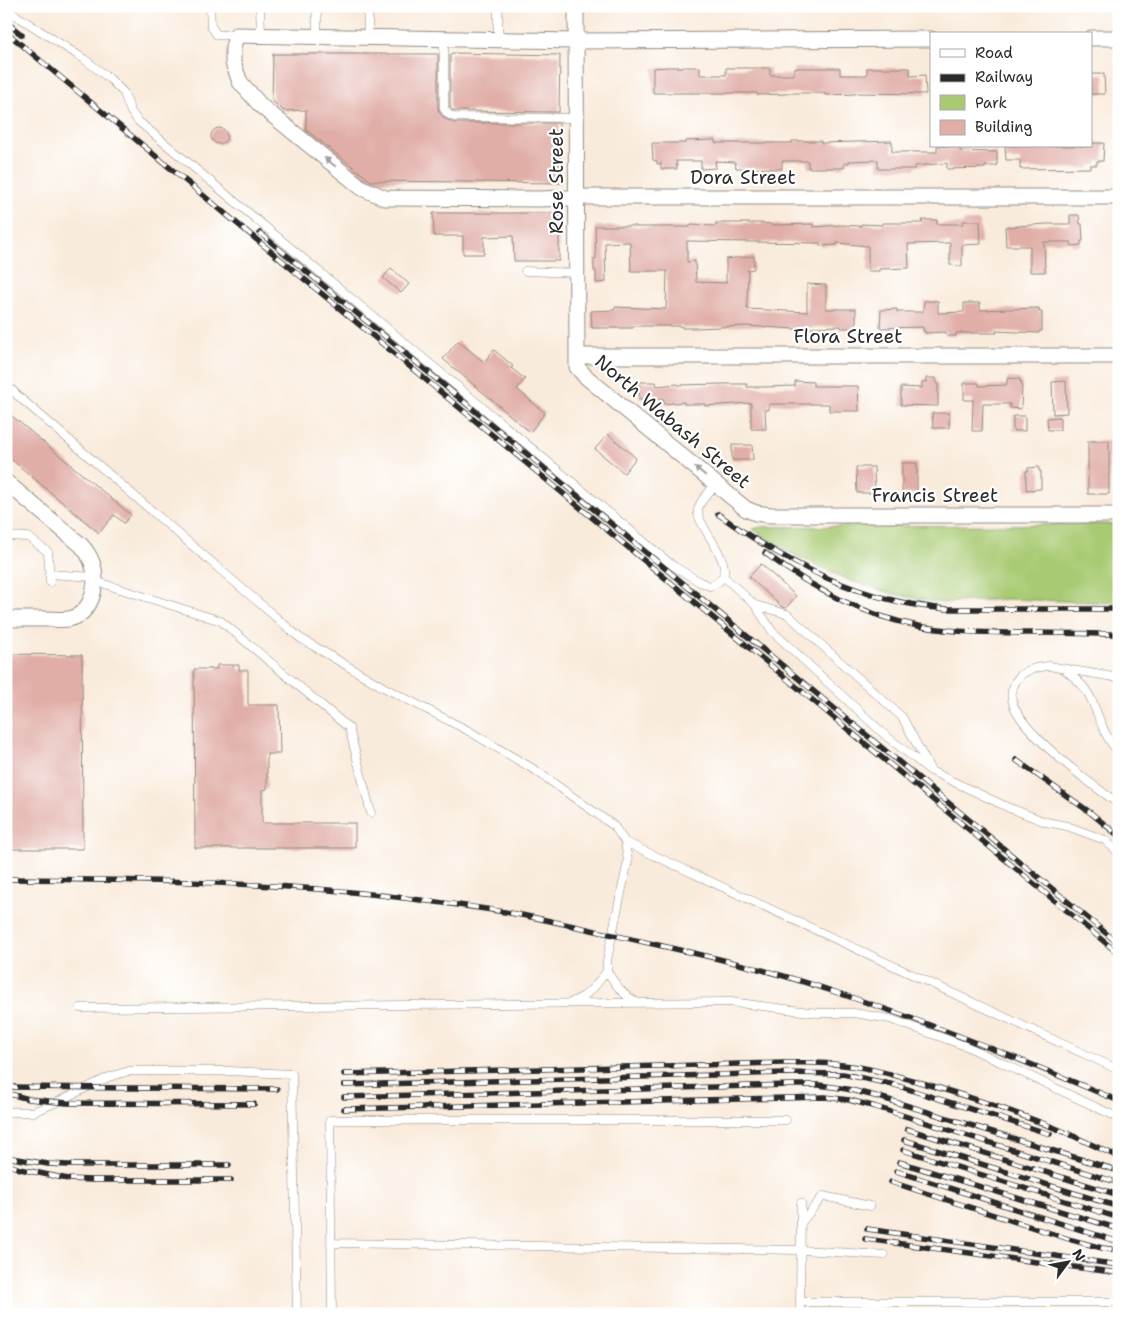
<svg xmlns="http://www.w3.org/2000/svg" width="1125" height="1320" font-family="'Shantell Sans',sans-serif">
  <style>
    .green { fill: #a8ca72; stroke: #6a7a4e }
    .building { fill: #e1aea7 }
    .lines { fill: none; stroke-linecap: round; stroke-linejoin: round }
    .service-casing { stroke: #928b83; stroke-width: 9 }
    .minor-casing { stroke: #928b83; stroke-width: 17 }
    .service { stroke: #fff; stroke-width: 8 }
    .minor { stroke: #fff; stroke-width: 15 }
    .rail-casing { stroke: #2b2b2b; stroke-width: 5.5 }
    .rail { stroke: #fff; stroke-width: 4; stroke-dasharray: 11; stroke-linecap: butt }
    .oneway { fill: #a0a0a0 }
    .labels { text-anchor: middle; stroke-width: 4.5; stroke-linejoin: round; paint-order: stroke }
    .street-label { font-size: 19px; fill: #2b2b2b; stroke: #fff }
  </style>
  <rect width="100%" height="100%" fill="#fff"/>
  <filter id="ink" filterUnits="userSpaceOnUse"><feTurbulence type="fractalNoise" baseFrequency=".02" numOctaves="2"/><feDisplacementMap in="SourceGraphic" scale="10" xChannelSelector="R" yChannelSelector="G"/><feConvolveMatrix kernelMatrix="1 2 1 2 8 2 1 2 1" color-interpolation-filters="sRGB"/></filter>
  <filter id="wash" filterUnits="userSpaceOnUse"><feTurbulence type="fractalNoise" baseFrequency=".0096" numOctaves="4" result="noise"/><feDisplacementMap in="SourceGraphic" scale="20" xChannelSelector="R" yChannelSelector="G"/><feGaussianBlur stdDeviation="1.12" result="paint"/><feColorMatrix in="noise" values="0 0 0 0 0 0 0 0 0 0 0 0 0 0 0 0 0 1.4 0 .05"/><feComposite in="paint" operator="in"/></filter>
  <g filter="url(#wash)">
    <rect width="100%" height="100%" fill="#f9ebdb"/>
    <path class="green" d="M1119,524V603L1007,599L942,603L894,594L848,580L786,551L753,529L762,527Z"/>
    <g id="blocks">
      <path class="building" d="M453,53L560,55L559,112L455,111L452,110L450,107V54Z
        M273,54H438V109L440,113L445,119L454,123H559L560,183L371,181L306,130V110L284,111L272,101Z
        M668,67H700V75H726V68H770V75H794V68H840V75H867V68H910V76L925,75L926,94L855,93V94L825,95V93H786V94L757,95V93H653V68Z
        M1091,74H1104L1105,94H1091Z
        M211 136a8 8 0 1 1 16 0a8 8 0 1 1-16 0Z
        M715,140V143H792V141H821V143L892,141V152H937V146H960V151L997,152V166H985V168L947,169V163L915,166V169H878V160L849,161V163H844V168H808V161H782V169L736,168L735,162L715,161L716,168L701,169V161H676L677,169H661V163L657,164V161L653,160L652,143H686V141Z
        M1091,143H1104L1103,161H1097V165H1090V168L1020,169V160H1006L1005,146H1091Z
        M433,213H559V261H514L513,236L484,237V254H463V236H434Z
        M1070,215H1079L1080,224H1082L1083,241H1081V245L1072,246L1071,242H1044L1045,272H1030V246H1006L1005,227L1047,224H1070Z
        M922,220H937V224H963V221H980L981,244L962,245V266L950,265V243L908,244L909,268L879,269V271H868V246L837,243V245L820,246V243L687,241V262L695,261L696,282L726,283V259L754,256V269L748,270L747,309L807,312V284L826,285V309H856V328H841V326L813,327V328L796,329L746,326L695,328H682V326H633V328H592L591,311L615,310V307L666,309L667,271H631L630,242L605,243L606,282L596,283V271H594V259H596L595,226H636V227H690V225L716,226V223H762L771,224V225L813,224V227L841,225L861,226V224L882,225V223H923Z
        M391,268L409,284L401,293L383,278Z
        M924,301H938V313L964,312V303H980V310L1039,308V312H1042V331H1039V333L996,331L997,333H956V336H946V332L925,333V331H923V327L880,328L881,310L897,309V312H923Z
        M458,341L484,362L494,350L513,366L511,368L525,379L517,389L545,413L530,432L443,359Z
        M926,378H936V383H938V406L901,405V387L922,388V382H926Z
        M1008,378L1020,379V382H1022L1021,409L1010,408V404H983L982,431H972L973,400H964V383H979V386L1006,385Z
        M795,381L813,382V386H858L859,411H829V404H769V410H765L766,429H751V403L705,406V404H684V402L664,404L663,399H639L640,382H656L657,386L678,384V385L722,384H747V387H764L795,386Z
        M1066,381L1067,413L1053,414L1052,382Z
        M6,411L131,515L124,523L114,515L99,533L6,455Z
        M932,413H949V428H933Z
        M1013,416H1025V431H1013Z
        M1060,417V430H1048L1047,418Z
        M608,434L636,458L624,473L595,449Z
        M1088,441H1109V494H1088Z
        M732,445H752L753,460H732Z
        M902,463H917V493L902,494Z
        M856,467H874L875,493H857Z
        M1039,467V471H1041V489L1026,490V471H1028V468Z
        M761,564L796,596L786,608L782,607L749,577Z
        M6,654L82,655L83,849H6Z
        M217,665H239V670H248V705H279L280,754H267V789L262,790V823H355V848H195L194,669H217Z"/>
    </g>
  </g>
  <g filter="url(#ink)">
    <use href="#blocks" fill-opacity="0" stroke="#928b83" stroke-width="1"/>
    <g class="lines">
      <g class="service-casing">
        <path id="service" d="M210,6L211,26L217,35H236
          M260,6L261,35
          M368,6V38
          M498,6V40
          M6,9L84,59L110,79L124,93L131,112L138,121L672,565L700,582L710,586C747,574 700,532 698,513C697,502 710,492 716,484
          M317,36V6
          M444,39V109L448,114L454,117L576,118
          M525,271L577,273
          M6,384L18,396L300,638L383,687L467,730L535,770L614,826L625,842L628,861L612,935L607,961V971L595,986L584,996L572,1002
          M6,536L28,537L48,552L50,582
          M49,574L95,577
          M723,576L755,605L787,614L902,717L929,767
          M95,581L221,621L349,728L371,813
          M755,605L772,631L885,735L931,771L1007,807L1046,822L1067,826L1105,840L1119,853
          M1065,670C1075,678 1086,687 1091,699C1100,718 1104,738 1119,752
          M1119,678L1049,666C1035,667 1019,671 1014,685C1012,689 1011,695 1012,700C1018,731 1092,785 1119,804
          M625,842L1119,1070
          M607,971C615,984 622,994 636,1002
          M80,1008L731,1002L818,1013H854L890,1019L966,1046L1119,1118
          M6,1112H33L57,1102L109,1077L129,1071H229L292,1074L297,1314
          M801,1223L823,1196L870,1206
          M331,1243L801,1250L884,1255
          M800,1302H1119
          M332,1314L330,1120H786
          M800,1314L801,1203"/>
      </g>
      <g class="minor-casing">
        <path id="minor" d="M576,6L577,367L585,376L746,509L756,513L770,515H1119
          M1091,38H1119
          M931,39L576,41L236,35L233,48V63L240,82L261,106L362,188L385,198L540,199L587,197H1119
          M577,356H1119
          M6,482L81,545C92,557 97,572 94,588C92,602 84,616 69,619C62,620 53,619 45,619C32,619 19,619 6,619"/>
      </g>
      <use href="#service" class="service"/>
      <use href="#minor" class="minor"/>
      <g class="rail-casing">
        <path id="rail" d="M6,22L22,35
          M6,32L1119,954
          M260,233L1119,944
          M718,514C787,564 861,602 947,609H1119
          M765,553C810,587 862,615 918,626C956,633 996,633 1035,633C1063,633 1091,634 1119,634
          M1016,760L1091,813L1119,836
          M6,879C131,880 255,881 380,895C421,900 464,905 505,912C550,920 595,931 640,941C703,955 767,969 829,990C928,1022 1023,1060 1119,1101
          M344,1074L783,1063C808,1062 834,1063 859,1067C882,1071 904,1078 926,1084C973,1098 1021,1114 1067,1133C1084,1141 1101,1149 1119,1157
          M344,1085L785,1073L843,1074L895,1085L1050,1134
          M6,1087L277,1089
          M6,1093L29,1099L67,1103L254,1104
          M344,1097L789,1085H819L847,1089L879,1097L1119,1171
          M344,1109L825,1097L849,1100L876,1107L1119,1183
          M907,1129L1119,1195
          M904,1140L1119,1207
          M903,1150L1119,1218
          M6,1157L48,1164L68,1165H229
          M899,1162L1119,1229
          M6,1164L20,1169L68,1179L92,1180H231
          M896,1171L1119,1242
          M891,1182L1072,1240L1102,1248L1119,1250
          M867,1229L1119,1265
          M865,1239L1119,1273"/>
      </g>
      <use href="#rail" class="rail"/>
    </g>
    <defs><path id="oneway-solid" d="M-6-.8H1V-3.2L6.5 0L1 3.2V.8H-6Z" transform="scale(1.25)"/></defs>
    <g class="oneway">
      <use href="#oneway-solid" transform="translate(330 162) rotate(-141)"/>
      <use href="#oneway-solid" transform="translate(700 471) rotate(-141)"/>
    </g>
  </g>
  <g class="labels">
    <g class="street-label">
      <text x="743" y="184">Dora Street</text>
      <text transform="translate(556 181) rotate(-90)" y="7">Rose Street</text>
      <text x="848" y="343">Flora Street</text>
      <text transform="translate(673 421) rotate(40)" y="7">North Wabash Street</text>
      <text x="935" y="502">Francis Street</text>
    </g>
  </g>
  <rect width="1125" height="1320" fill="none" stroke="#fff" stroke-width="25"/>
  <rect x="930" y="32" width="162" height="115" fill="#ffffff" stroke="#aaaaaa"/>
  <rect x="940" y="49" width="25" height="8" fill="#ffffff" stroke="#aaaaaa"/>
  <text x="975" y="58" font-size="15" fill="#2b2b2b">Road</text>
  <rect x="940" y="74" width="25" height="8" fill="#2b2b2b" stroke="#aaaaaa"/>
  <text x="975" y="82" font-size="15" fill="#2b2b2b">Railway</text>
  <rect x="940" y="95" width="25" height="15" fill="#a8ca72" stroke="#aaaaaa"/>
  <text x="975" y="108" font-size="15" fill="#2b2b2b">Park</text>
  <rect x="940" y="120" width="25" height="15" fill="#e1aea7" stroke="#aaaaaa"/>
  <text x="975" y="132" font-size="15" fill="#2b2b2b">Building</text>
  <g transform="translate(1068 1262) rotate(58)" stroke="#ffffff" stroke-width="4" paint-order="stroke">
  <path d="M0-4L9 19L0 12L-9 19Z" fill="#2b2b2b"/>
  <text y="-8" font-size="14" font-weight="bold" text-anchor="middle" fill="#2b2b2b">N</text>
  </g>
</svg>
